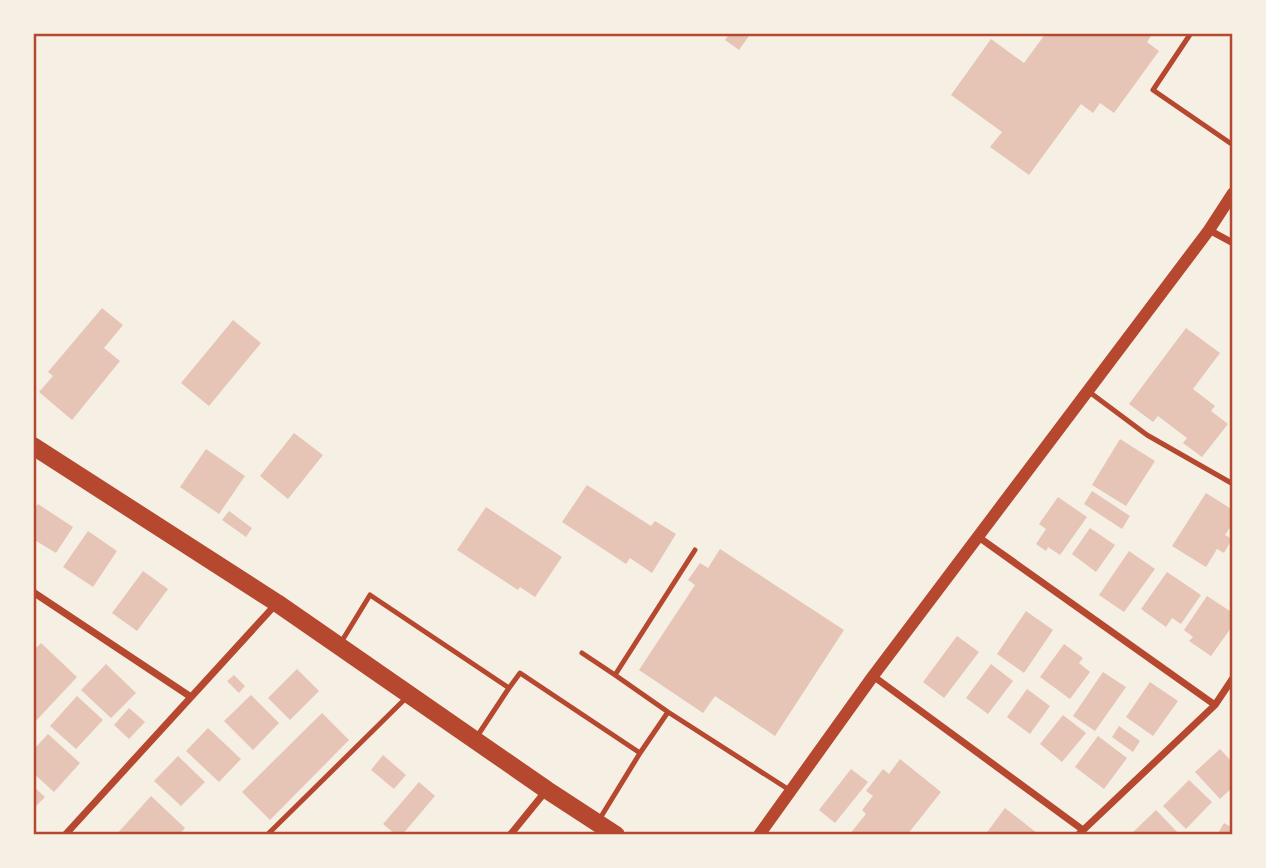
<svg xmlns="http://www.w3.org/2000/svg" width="1266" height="868" font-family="Montserrat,sans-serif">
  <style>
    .building { fill: #e6c5b7 }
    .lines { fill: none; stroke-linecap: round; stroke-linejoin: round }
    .service { stroke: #b5482f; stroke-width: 5 }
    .minor { stroke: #b5482f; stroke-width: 7 }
    .tertiary { stroke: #b5482f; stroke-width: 12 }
    .primary { stroke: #b5482f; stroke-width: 18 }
    .neatline { fill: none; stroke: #b5482f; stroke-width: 2.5 }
  </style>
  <rect width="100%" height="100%" fill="#f6efe4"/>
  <path class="building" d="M730,33H751L739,50L725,40Z
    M1046,33H1153L1147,42L1159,51L1114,113L1100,103L1093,113L1081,104L1029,175L990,147L1002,132L951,95L991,39L1024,63Z
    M102,308L123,325L104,348L120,361L72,420L39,392L53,376L48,372Z
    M233,320L261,343L209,406L181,383Z
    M1186,328L1220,353L1193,389L1215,406L1211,411L1228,424L1202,457L1183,443L1187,438L1158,416L1153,422L1129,404Z
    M294,433L323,455L288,499L260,476Z
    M1120,439L1155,461L1126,506L1092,485Z
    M206,449L245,476L219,514L180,487Z
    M587,485L651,526L655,521L676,534L652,573L630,558L626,564L562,522Z
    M1092,491L1130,516L1122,529L1084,504Z
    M1206,493L1233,510V523L1225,535L1232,539L1224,553L1217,549L1206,567L1172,546Z
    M1058,497L1087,517L1060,555L1048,547L1046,551L1036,544L1046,529L1039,524Z
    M38,504L73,527L56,553L33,539V511Z
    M486,507L562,557L535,597L520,587L518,590L457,550Z
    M229,511L252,528L246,537L222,520Z
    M1090,528L1115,545L1096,572L1072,554Z
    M88,531L117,551L93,587L63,567Z
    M720,549L844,630L775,736L715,696L703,713L639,670L695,585L688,580L700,563L708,568Z
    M1129,551L1155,569L1124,612L1099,595Z
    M143,571L168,589L137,631L112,613Z
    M1167,572L1201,595L1181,624L1172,618L1166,627L1141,609Z
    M1207,596L1233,613V625L1211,656L1189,641L1193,637L1184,630Z
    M1026,611L1053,630L1024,673L997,654Z
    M957,636L979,652L944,698L923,682Z
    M41,643L77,677L33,724V651Z
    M1064,644L1083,658L1079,663L1090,672L1070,699L1040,677Z
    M106,664L136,693L111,718L81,690Z
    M991,664L1013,681L988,714L966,698Z
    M297,669L319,691L290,720L268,698Z
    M1103,672L1126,687L1095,731L1073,716Z
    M234,675L245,686L239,693L227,681Z
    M1150,682L1178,701L1153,736L1126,717Z
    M1027,689L1050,706L1030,734L1007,717Z
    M251,695L279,723L253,750L224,721Z
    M77,696L103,720L76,749L50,726Z
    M129,708L145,722L129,739L114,725Z
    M322,713L349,740L270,820L242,792Z
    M1063,715L1086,733L1062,762L1040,744Z
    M1119,726L1140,741L1133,752L1112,737Z
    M208,728L241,759L219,782L186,751Z
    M48,734L80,763L54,792L33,773V750Z
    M1098,736L1127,758L1104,789L1075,767Z
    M1220,749L1233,763V787L1220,799L1195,772Z
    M383,755L406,775L394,789L371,770Z
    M178,756L205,782L181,806L154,781Z
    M900,759L941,792L907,835H849L866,814L862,810L873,796L866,791L883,769L889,774Z
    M851,769L868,782L835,823L819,810Z
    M1189,780L1212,802L1186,829L1163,806Z
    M419,782L435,796L402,835H396L383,824Z
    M33,786L45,797L33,809Z
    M151,796L185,828L179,835H116Z
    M1005,808L1037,833L1035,835H985Z
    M1156,810L1180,835H1130Z
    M1224,823L1233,828V835H1217Z"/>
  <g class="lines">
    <path class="service" d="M1191,33L1153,90L1233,145
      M1088,391L1147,435L1233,484
      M695,550L615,675L668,712L791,791
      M340,644L370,595L509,688L476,738
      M582,653L615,675
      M509,688L520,673L640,753
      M599,820L640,753L668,712
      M267,835L407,697"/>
    <path class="minor" d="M1209,230L1233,243
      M977,536L1215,705L1078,835
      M33,592L191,697
      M873,676L1083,830
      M1215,705L1233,678
      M65,835L277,603
      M510,835L545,792"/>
    <path class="tertiary" d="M759,835L873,676L1209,230L1233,193"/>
    <path class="primary" d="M33,446L277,603L547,790L616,835"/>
  </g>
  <rect width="1266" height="868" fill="none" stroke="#f6efe4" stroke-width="70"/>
  <rect x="35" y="35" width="1196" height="798" class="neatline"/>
</svg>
